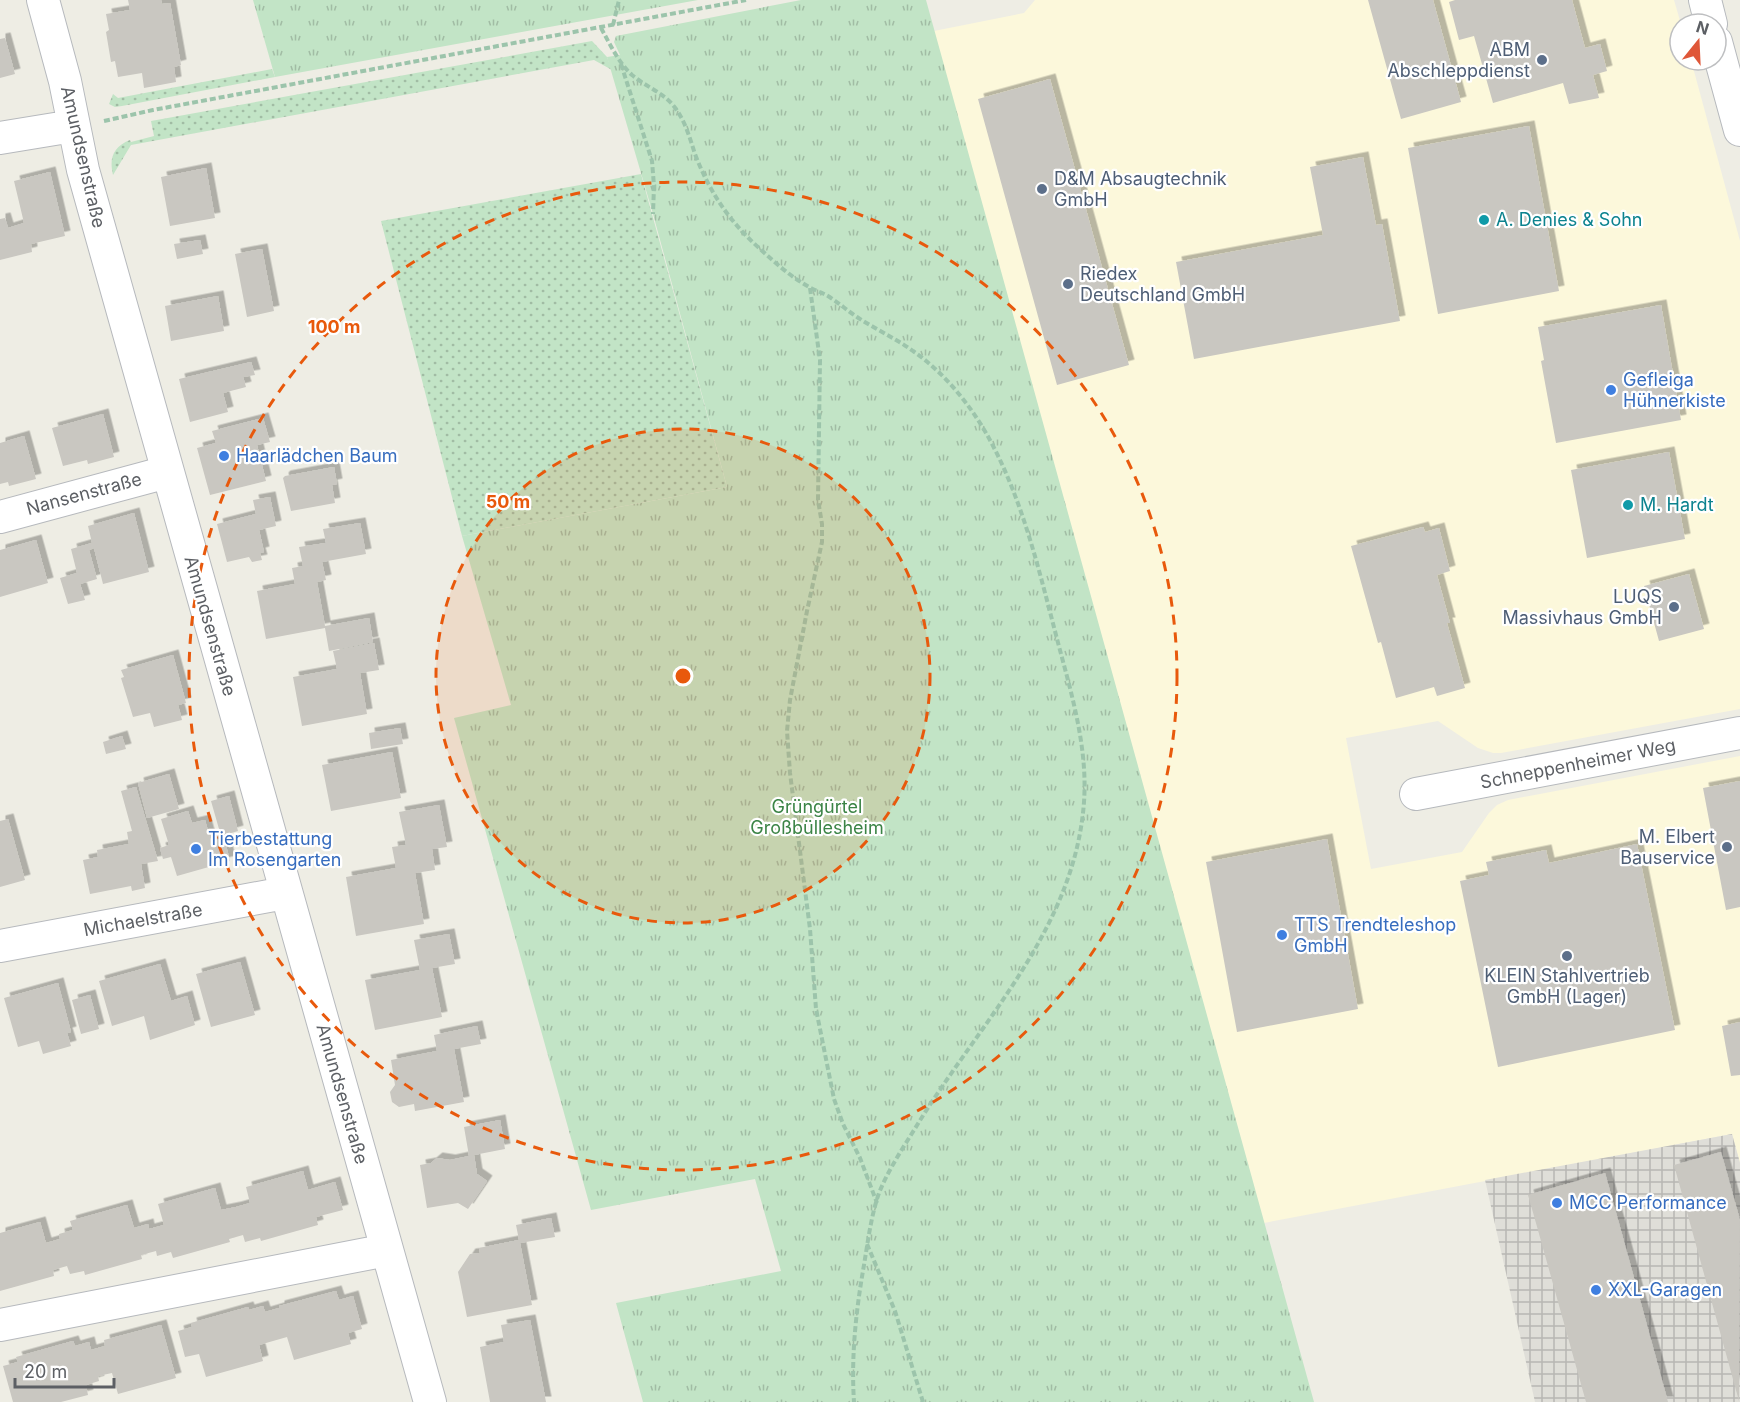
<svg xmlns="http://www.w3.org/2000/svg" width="1740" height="1402" font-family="Inter,sans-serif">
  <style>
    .commercial { fill: #fcf8db }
    .industrial { fill: url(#industrial-grid) }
    .grass { fill: url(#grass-dots) }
    .park { fill: url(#park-tufts) }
    .building { fill: #c9c7c1; filter: url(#shadow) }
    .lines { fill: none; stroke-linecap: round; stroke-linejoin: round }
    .minor-casing { stroke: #b6b9bd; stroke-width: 34 }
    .path { stroke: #9cc4ab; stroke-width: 4; stroke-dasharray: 6 3; stroke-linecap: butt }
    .minor { stroke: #fff; stroke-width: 32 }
    .ring { fill: none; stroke: #e8590c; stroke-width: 3; stroke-dasharray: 10 8 }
    .service-dot { fill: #5c6f8a; stroke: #fff; stroke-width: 2 }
    .culture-dot { fill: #0f9aa8; stroke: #fff; stroke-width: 2 }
    .shop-dot { fill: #3f7fe0; stroke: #fff; stroke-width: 2 }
    .labels { text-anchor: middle; stroke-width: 4.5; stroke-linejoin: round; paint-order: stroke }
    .service-label { font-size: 18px; fill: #4e5e75; stroke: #fff; text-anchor: end }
    .street-label { font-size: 18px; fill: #5c5f64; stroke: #fff }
    .culture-label { font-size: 18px; fill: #0d838f; stroke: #fff; text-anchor: start }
    .shop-label { font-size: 18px; fill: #366cbe; stroke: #fff; text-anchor: start }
    .park-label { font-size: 18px; fill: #3b8446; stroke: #fff }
    .centre { fill: #e8590c; stroke: #fff; stroke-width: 3 }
    .ring-label { font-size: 18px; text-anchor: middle; font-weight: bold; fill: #e8590c; stroke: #fff; stroke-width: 4.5; stroke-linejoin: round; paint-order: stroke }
  </style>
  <defs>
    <pattern id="industrial-grid" width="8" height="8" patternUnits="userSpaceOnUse" patternTransform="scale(1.5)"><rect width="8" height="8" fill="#dfded8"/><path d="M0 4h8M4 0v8" fill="none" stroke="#b8b7b3"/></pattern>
    <pattern id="grass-dots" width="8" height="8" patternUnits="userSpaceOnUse" patternTransform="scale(1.5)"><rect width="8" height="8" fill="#c2e4c6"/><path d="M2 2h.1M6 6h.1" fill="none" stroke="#a1bca4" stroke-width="1.8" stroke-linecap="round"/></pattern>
    <pattern id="park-tufts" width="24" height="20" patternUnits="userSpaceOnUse" patternTransform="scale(1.5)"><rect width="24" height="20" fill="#c2e4c6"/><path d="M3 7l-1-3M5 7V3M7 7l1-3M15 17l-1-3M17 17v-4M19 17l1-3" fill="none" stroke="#a1bca4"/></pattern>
    <filter id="shadow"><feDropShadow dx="5.5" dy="-5.5" stdDeviation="0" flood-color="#0004"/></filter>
  </defs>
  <rect width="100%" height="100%" fill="#eeede4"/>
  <path class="commercial" d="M1035,0H1674L1681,24L1680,60H1691L1740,241V709L1501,753H1493L1478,748L1438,721L1346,738L1371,869L1462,852L1489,813L1497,805L1508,800L1740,756V1163L1732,1134L1264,1223L934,31L1024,13Z"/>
  <path class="industrial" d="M1732,1134L1740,1163V1402H1535L1485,1180Z"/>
  <path class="grass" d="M592,41L607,57L612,70L594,60L131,145L113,175C109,158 113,147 130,140L131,142L154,136L151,121Z
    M272,69L275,77L122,106L115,107L109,104L113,94L118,98Z
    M641,174L727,487L462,536L381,221Z"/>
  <path class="park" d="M253,0H698L275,77Z
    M801,0H926L1314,1402H643L616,1303L781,1271L755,1179L591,1210L454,718L511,705L462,536L727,487L653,214L607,57L620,55L614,42L616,36Z"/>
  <path class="building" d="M128,0H161L162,4L170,3L181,65L174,67L176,82L144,88L142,73L118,77L115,61L111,62L106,32L109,30L106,14L130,10Z
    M1368,0H1433L1461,102L1401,119Z
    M1455,0H1572L1585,48L1600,44L1607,71L1593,75L1599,98L1569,104L1563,83L1493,103L1474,36L1459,40L1449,2Z
    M5,38L15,74L0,78V39Z
    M1050,79L1129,365L1057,385L978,99Z
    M1529,126L1559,291L1438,314L1408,148Z
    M1363,157L1376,225L1382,224L1400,321L1194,359L1176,262L1323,235L1310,167Z
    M206,168L215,218L170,226L161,177Z
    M50,172L65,236L31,244L32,252L0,260V219L5,218L8,228L24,223L14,181Z
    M200,240L203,254L177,259L174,244Z
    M262,249L274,311L247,317L235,254Z
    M218,296L224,331L171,341L165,306Z
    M1661,305L1681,420L1556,443L1541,361L1544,360L1538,327Z
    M251,362L255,375L243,377L246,387L223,393L228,412L190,422L179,379Z
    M103,414L114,457L88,464L87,460L63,466L52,428Z
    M263,418L270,442L257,445L266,481L210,495L197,448L216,443L212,431Z
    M24,436L36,479L9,486L8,482L0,484V443Z
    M1669,452L1685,539L1587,558L1571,470Z
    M334,467L337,484L332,485L335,503L291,511L283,478L285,476Z
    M270,497L276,526L259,530L264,552L260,553L262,560L252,562L249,557L227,562L217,524L256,514L253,500Z
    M134,513L149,572L103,584L94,548L89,550L97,579L80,584L85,600L68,604L60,578L77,573L71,549L92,543L88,526Z
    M360,523L366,554L322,562L326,580L317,582L325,626L369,618L373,642L329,651L325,628L266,639L257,591L295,584L292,568L303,566L299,547L326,543L323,529Z
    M1423,527L1425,532L1439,528L1450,571L1437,575L1450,623H1447L1465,688L1437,696L1434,687L1396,698L1381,642L1378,643L1351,546Z
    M36,540L48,583L0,597V550Z
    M1689,574L1704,629L1659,641L1644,586Z
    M374,643L379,670L360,673L367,714L302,726L293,677L337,669L333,651Z
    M173,655L186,703L178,705L182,720L154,727L150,713L133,717L121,678L124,677L121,670Z
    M400,728L403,744L371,749L369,733Z
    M122,736L126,749L106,754L103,742Z
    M392,752L401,798L331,811L322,765Z
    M169,774L179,809L147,818L138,783Z
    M1740,781V907L1726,910L1703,788Z
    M136,787L158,861L141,864L145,888L132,891L131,886L90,894L83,860L98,857L97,850L129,844L127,832L132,831L121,791Z
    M229,796L238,831L221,836L211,801Z
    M439,805L447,847L432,849L435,870L415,873L424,924L356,936L346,877L396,868L392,847L406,845L399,812Z
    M188,811L192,823L205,820L211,842L224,838L230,861L177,876L171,857L163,859L160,848L169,845L161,819Z
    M8,819L25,880L0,887V821Z
    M1327,839L1358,1009L1237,1032L1206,862Z
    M1637,844L1675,1030L1498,1067L1460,881L1489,875L1486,862L1546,850L1549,863Z
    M449,934L455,964L432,968L442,1017L375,1030L365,980L420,970L414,940Z
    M240,962L255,1015L211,1027L196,974Z
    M160,964L171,1001L187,996L195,1025L150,1040L144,1016L112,1026L99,981Z
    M58,983L71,1032L67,1033L71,1046L43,1054L39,1041L18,1047L4,998Z
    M90,995L99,1029L81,1034L72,1000Z
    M1740,1022V1075L1731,1076L1722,1026Z
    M477,1026L481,1044L454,1049L464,1102L415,1111L414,1104L399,1107L392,1102L390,1092L395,1085L391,1060L437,1051L434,1035Z
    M500,1120L505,1149L474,1155L477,1174L487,1181L468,1209L458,1203L427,1208L420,1165L431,1163L437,1158L450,1160L469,1156L464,1127Z
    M1721,1152L1740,1220L1739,1401L1674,1165Z
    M303,1171L308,1190L335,1182L343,1210L316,1217L318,1225L261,1241L260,1238L245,1242L243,1235L229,1239L230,1242L173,1258L171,1252L157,1256L156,1251L141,1255L142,1259L85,1275L84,1271L70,1274L67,1266L53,1270L54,1276L0,1291V1233L40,1222L46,1243L60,1239L59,1234L73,1230L70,1221L127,1205L134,1228L148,1224L149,1229L164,1225L158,1204L215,1188L221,1210L236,1207L250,1203L246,1187Z
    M1605,1173L1625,1245L1668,1402H1586L1534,1216L1528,1195Z
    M551,1218L555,1237L520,1243L532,1305L467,1317L458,1272L470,1254L480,1253L479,1248L519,1240L516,1225Z
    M336,1291L339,1300L353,1296L362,1329L348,1333L351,1344L294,1360L287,1337L259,1345L263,1361L206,1377L199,1354L185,1357L178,1331L192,1327L191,1323L248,1307L249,1310L263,1306L265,1312L279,1308V1306Z
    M530,1320L546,1402H490L480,1347L504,1342L501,1325Z
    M161,1325L176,1378L118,1394L112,1373L98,1376L99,1381L86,1385L88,1395L61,1402H13L3,1366L18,1362L16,1357L73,1341L75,1346L89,1342L91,1350L105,1346L104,1340Z"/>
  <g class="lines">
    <g class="minor-casing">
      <path id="minor" d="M43,0L65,81L83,170L430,1402
        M1705,0L1711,24
        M1716,42L1740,130
        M0,138L73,126
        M0,517L167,472
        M1416,794L1740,733
        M0,946L285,893
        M0,1325L387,1250"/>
    </g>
    <path class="path" d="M613,25L619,0
      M601,28C610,44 618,62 632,75C646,87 665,93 676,109C686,123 690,139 695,154C709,191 729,221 758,247C773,261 791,277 809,287C816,291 824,293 831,298C840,304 848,311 857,317C875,329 895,338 913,351C945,373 973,408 991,442C1023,502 1039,570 1056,635C1070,689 1088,745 1084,802C1075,928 982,1020 919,1122C905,1145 889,1168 879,1193C871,1216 868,1241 864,1265C856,1310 851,1356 854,1402
      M621,64L652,161L654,186L653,214
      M104,121L153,110L746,0
      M810,288L820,360L818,500L822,524V542L807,611L790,700L787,731L790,773L810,929L816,1009L834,1099L843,1124L860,1158L877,1203
      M867,1244L895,1311L923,1402"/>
    <use href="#minor" class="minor"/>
  </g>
  <circle cx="683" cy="676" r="247" fill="#e8590c" fill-opacity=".12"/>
  <g class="ring">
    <circle cx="683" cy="676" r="247"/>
    <circle cx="683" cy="676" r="494"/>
  </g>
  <g class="service-dot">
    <circle cx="1542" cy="60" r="6"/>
    <circle cx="1042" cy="189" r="6"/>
    <circle cx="1068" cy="284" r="6"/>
    <circle cx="1674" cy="607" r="6"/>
    <circle cx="1727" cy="847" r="6"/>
    <circle cx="1567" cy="956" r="6"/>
  </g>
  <g class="culture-dot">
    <circle cx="1484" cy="220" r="6"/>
    <circle cx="1628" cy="505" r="6"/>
  </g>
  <g class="shop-dot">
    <circle cx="1611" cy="390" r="6"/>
    <circle cx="224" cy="456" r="6"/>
    <circle cx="196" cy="849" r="6"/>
    <circle cx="1282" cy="935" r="6"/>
    <circle cx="1557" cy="1203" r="6"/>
    <circle cx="1596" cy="1290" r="6"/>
  </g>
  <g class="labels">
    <g class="service-label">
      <text x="1530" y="56">ABM<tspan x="1530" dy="21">Abschleppdienst</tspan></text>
      <text x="1054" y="185" text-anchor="start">D&amp;M Absaugtechnik<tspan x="1054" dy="21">GmbH</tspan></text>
      <text x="1080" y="280" text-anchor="start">Riedex<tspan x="1080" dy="21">Deutschland GmbH</tspan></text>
      <text x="1662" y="603">LUQS<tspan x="1662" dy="21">Massivhaus GmbH</tspan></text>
      <text x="1715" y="843">M. Elbert<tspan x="1715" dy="21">Bauservice</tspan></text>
      <text x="1567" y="982" text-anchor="middle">KLEIN Stahlvertrieb<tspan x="1567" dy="21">GmbH (Lager)</tspan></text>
    </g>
    <g class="street-label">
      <text transform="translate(83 157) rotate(77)" y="6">Amundsenstraße</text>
      <text transform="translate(84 494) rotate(-15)" y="6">Nansenstraße</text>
      <text transform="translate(210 626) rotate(74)" y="6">Amundsenstraße</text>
      <text transform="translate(1578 764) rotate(-11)" y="6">Schneppenheimer Weg</text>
      <text transform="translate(143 920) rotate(-10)" y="6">Michaelstraße</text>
      <text transform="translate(342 1094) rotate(74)" y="6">Amundsenstraße</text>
    </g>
    <g class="culture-label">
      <text x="1496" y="226">A. Denies &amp; Sohn</text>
      <text x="1640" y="511">M. Hardt</text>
    </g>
    <g class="shop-label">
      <text x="1623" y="386">Gefleiga<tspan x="1623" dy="21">Hühnerkiste</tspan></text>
      <text x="236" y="462">Haarlädchen Baum</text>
      <text x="208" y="845">Tierbestattung<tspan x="208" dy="21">Im Rosengarten</tspan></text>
      <text x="1294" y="931">TTS Trendteleshop<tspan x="1294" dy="21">GmbH</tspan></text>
      <text x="1569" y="1209">MCC Performance</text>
      <text x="1608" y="1296">XXL-Garagen</text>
    </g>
    <g class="park-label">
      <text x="817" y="813">Grüngürtel<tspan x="817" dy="21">Großbüllesheim</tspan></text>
    </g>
  </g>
  <circle cx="683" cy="676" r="9" class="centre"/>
  <g class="ring-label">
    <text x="334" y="333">100 m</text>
    <text x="508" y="508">50 m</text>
  </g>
  <g transform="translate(1698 42) rotate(18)"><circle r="28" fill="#ffffff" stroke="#bebfc1" stroke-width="1.5"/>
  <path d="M0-4.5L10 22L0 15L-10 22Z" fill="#df5739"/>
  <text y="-9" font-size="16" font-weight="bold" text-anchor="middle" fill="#5c5f64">N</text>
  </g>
  <path d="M15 1378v9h99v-9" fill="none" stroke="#5c5f64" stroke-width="3"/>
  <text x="24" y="1378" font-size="18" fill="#5c5f64" stroke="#ffffff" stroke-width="4.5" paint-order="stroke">20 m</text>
</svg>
